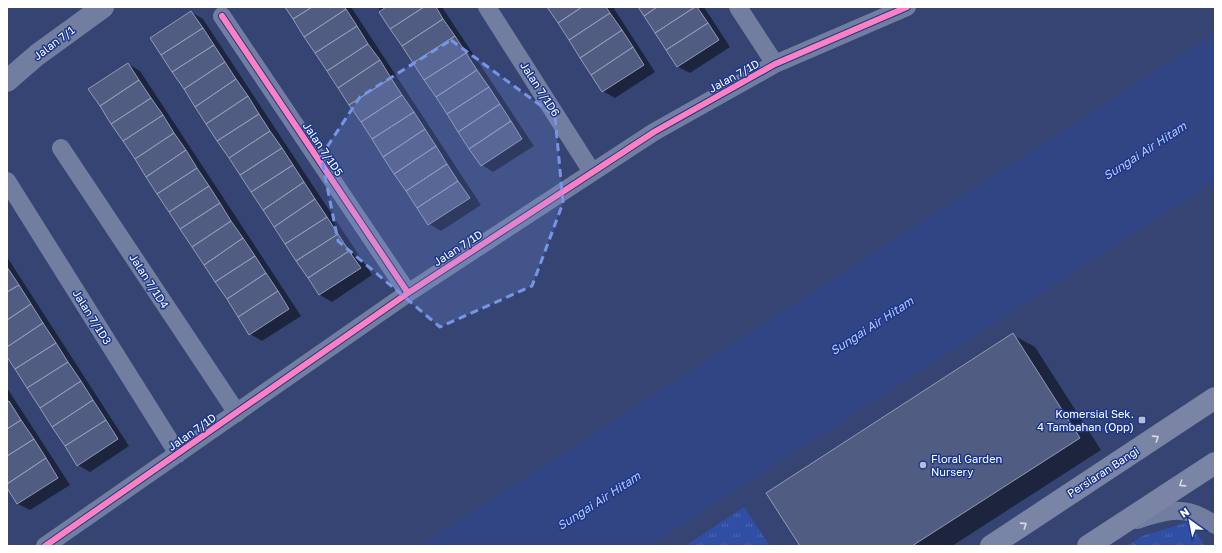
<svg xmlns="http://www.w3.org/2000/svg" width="1222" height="553" font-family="'Golos Text',sans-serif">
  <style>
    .grass { fill: url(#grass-tufts) }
    .water { fill: #314483 }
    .shadow { fill: #0007 }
    .building { fill: #505c82; stroke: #929ab6 }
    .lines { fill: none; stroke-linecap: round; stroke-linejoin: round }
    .minor { stroke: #727e9f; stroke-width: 18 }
    .tertiary { stroke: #727e9f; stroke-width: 22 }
    .secondary { stroke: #7a84a4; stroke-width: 22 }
    .cycleway-casing { stroke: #1c378e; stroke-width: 8 }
    .cycleway { stroke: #ff80c0; stroke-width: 6 }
    .oneway { stroke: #d7dae4 }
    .marked { fill: #7795e8; fill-opacity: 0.2; stroke: #7795e8; stroke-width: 3; stroke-dasharray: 8 5; stroke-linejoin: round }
    .poi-dot { fill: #b9bece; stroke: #1c378e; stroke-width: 1.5 }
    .labels { text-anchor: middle; stroke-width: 3; stroke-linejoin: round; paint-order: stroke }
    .street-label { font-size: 11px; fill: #fff; stroke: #1c378e }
    .poi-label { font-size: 11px; fill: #fff; stroke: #1c378e; text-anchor: end }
    .water-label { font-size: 12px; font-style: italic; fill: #b6c6f4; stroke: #1c378e }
  </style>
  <defs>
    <pattern id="grass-tufts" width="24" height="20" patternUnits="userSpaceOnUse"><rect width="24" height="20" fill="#304ea4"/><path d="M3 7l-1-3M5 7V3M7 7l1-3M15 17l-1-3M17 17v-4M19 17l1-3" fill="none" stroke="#4f69b2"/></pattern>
  </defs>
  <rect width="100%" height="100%" fill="#364474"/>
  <path class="grass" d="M744,507L770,546H685Z
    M1189,522L1205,546H1127L1142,536Z"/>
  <path class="water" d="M1215,33V181L649,546H420Z"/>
  <path class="shadow" d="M286,7H351L481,205L441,231L429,224Z
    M378,7H442L534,146L493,172L482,165Z
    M548,7H613L655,72L615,98L603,91Z
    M639,7H704L730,47L690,73L678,67Z
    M191,12L203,19L372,275L332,302L320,295L151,38Z
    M128,64L140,71L301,316L262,341L250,334Z
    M7,257L129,446L90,472L78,465L7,355Z
    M1013,335L1035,347L1101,450L952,546H801Z
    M7,388L70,485L30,510L18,504L7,486Z"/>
  <path class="building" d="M285,7H312L293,19Z
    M312,7H344L346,9L304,37L293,19Z
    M386,7H424L390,29L379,12Z
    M424,7H436L443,19L402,46L390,29Z
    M547,7H582L558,23Z
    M582,7H606L610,13L569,40L558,23Z
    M638,7H657L644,16Z
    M657,7H695L655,33L644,16Z
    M695,7H697L708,23L666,50L655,33Z
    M346,9L357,26L315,53L304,37Z
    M191,11L203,28L161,55L150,38Z
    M610,13L622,30L580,58L569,40Z
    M443,19L455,36L413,63L402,46Z
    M708,23L719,40L677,67L666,50Z
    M357,26L368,44L327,71L315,53Z
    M203,28L214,45L172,72L161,55Z
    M622,30L633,47L591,75L580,58Z
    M455,36L466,53L424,80L413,63Z
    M368,44L380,60L338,88L327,71Z
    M214,45L225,62L184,89L172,72Z
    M633,47L644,65L602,92L591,75Z
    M466,53L477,70L436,97L424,80Z
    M380,60L391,78L349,105L338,88Z
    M225,62L236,79L195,107L184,89Z
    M128,63L139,80L100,106L88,89Z
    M477,70L489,87L447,114L436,97Z
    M391,78L402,95L361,122L349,105Z
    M236,79L248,96L206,124L195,107Z
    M139,80L151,98L111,124L100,106Z
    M489,87L500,104L458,132L447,114Z
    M402,95L414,112L372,139L361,122Z
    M248,96L259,114L217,141L206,124Z
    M151,98L163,115L123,141L111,124Z
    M500,104L511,121L469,149L458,132Z
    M414,112L425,129L383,157L372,139Z
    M259,114L270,131L229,158L217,141Z
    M163,115L174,133L135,159L123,141Z
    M511,121L522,139L481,166L469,149Z
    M425,129L436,146L394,174L383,157Z
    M270,131L282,148L240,175L229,158Z
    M174,133L186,150L146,177L135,159Z
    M436,146L447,164L406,191L394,174Z
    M282,148L293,165L251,192L240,175Z
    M186,150L197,168L157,194L146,177Z
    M447,164L458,181L417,208L406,191Z
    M293,165L304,182L263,210L251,192Z
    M197,168L209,186L169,212L157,194Z
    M458,181L470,198L428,225L417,208Z
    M304,182L315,199L274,227L263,210Z
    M209,186L220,203L180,229L169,212Z
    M315,199L327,217L285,244L274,227Z
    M220,203L231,221L192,247L180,229Z
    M327,217L338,234L296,261L285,244Z
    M231,221L243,238L204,265L192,247Z
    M338,234L349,251L308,278L296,261Z
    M243,238L255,256L215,282L204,265Z
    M349,251L361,268L319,295L308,278Z
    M255,256L266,273L227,299L215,282Z
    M7,267L19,285L7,292Z
    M266,273L278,291L238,317L227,299Z
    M19,285L31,304L7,320V292Z
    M278,291L289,309L249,335L238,317Z
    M31,304L43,323L7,347V320Z
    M43,323L56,343L15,369L7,357V347Z
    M1013,333L1080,438L912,546H800L766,493Z
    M56,343L68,362L27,388L15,369Z
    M68,362L81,381L40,408L27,388Z
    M81,381L93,400L52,427L40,408Z
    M93,400L106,420L65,446L52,427Z
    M9,401L21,420L7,429V402Z
    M21,420L34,439L7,456V429Z
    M106,420L118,439L77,466L65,446Z
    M34,439L46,458L7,484V456Z
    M46,458L58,478L17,504L7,488V484Z"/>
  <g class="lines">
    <path class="minor" d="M487,7L592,172
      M738,7L775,64
      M222,16L408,293
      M61,148L237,413
      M7,181L178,454
      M1137,520C1168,510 1186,504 1215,525
      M45,546L408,293L654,132L775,64L907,7"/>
    <path class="tertiary" d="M7,81L37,55L103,7"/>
    <path class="secondary" d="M991,546L1215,398
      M1088,546L1215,463"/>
    <g class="cycleway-casing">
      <path id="cycleway" d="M222,16L408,293
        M45,546L408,293L654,132L775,64L907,7"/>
    </g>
    <use href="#cycleway" class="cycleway"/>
  </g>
  <defs><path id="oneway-chevron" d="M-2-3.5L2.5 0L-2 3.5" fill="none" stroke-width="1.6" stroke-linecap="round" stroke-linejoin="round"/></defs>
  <g class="oneway">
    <use href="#oneway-chevron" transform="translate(1156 438) rotate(-33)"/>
    <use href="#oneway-chevron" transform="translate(1182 484) rotate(147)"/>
    <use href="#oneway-chevron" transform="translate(1024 525) rotate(-33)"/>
  </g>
  <path class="marked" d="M451,40L555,116L563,203L532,286L440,327L338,241L321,156L360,97Z"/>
  <g class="poi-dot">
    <rect x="1138" y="416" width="8" height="8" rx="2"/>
    <circle cx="923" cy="465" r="4"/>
  </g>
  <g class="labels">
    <g class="street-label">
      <text transform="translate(54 43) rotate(-37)" y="4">Jalan 7/1</text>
      <text transform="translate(734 76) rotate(-29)" y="4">Jalan 7/1D</text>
      <text transform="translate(540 89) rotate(57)" y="4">Jalan 7/1D6</text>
      <text transform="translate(323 149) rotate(56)" y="4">Jalan 7/1D5</text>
      <text transform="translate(458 248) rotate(-33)" y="4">Jalan 7/1D</text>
      <text transform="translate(149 281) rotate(57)" y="4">Jalan 7/1D4</text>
      <text transform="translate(92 317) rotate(58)" y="4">Jalan 7/1D3</text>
      <text transform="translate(192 432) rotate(-35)" y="4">Jalan 7/1D</text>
      <text transform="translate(1103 472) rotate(-33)" y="4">Persiaran Bangi</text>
    </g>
    <g class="poi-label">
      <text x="1134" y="418">Komersial Sek.<tspan x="1134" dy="13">4 Tambahan (Opp)</tspan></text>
      <text x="931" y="463" text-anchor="start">Floral Garden<tspan x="931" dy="13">Nursery</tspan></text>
    </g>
    <g class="water-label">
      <text transform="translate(1145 151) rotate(-33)" y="4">Sungai Air Hitam</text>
      <text transform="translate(872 326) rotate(-33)" y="4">Sungai Air Hitam</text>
      <text transform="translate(599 501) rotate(-33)" y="4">Sungai Air Hitam</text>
    </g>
  </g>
  <rect width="1222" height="553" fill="none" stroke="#ffffff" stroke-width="16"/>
  <g transform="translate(1190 521) rotate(327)" stroke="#1c378e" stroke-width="3" paint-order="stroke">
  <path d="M0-3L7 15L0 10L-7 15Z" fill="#ffffff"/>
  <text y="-6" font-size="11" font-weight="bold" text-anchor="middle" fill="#ffffff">N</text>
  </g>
</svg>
